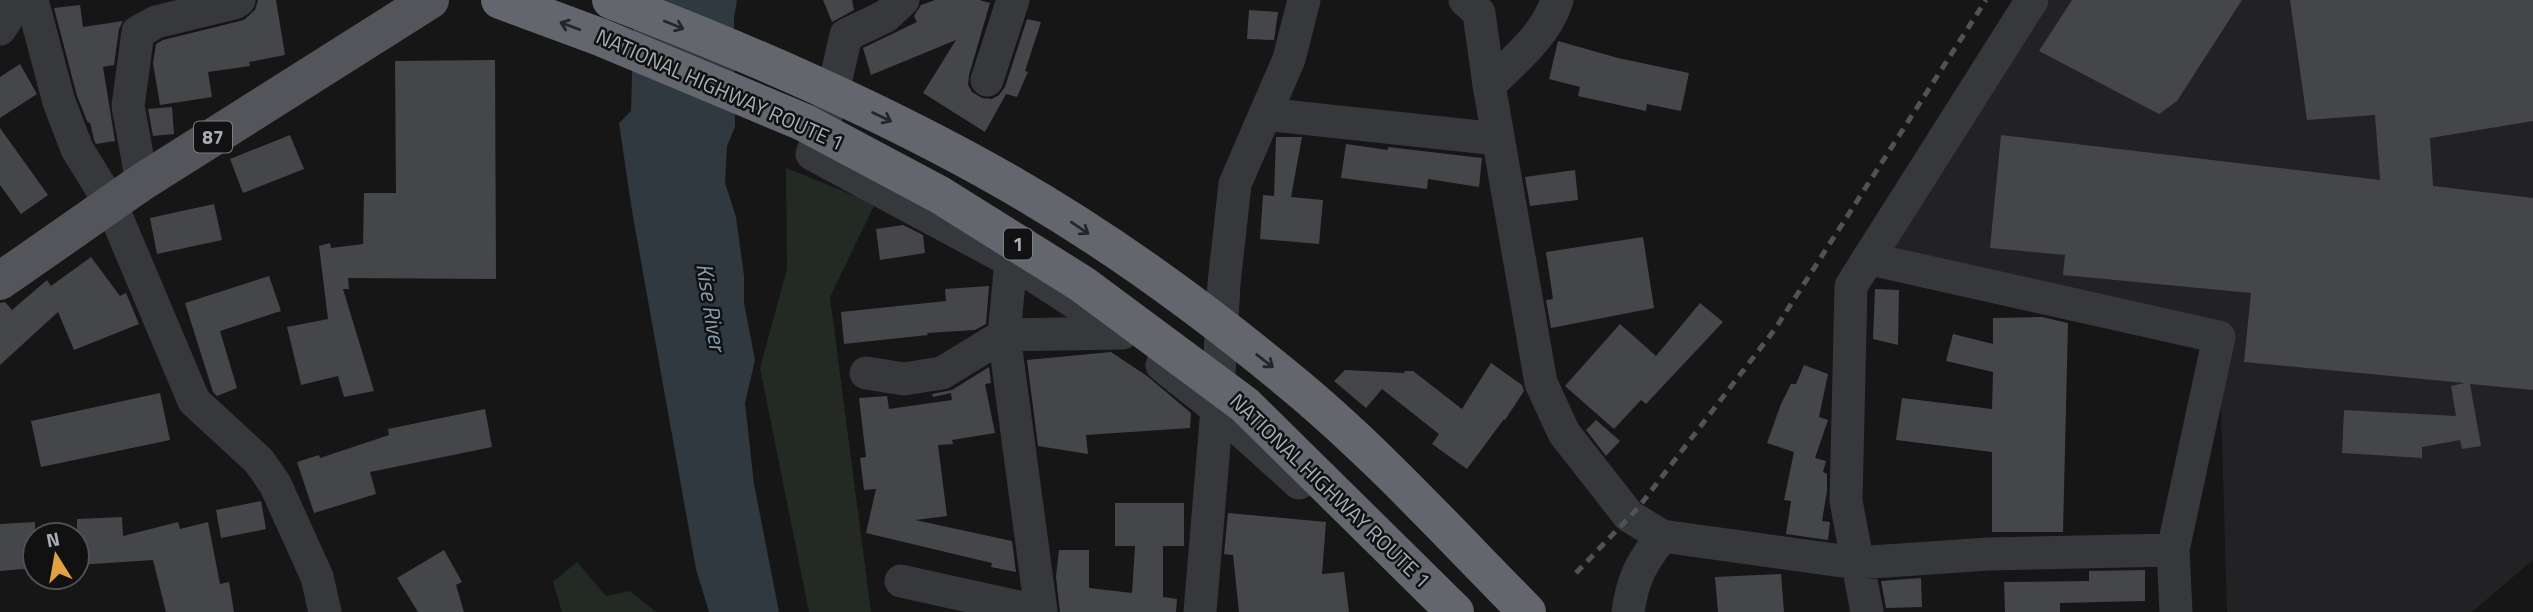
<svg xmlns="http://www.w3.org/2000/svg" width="2533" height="612" font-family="'Titillium Web',sans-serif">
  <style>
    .built { fill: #222224 }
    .green { fill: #222a23 }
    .water { fill: #30393f }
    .building { fill: #45464a }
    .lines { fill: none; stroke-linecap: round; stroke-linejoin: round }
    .minor { stroke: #37383c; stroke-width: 33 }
    .major { stroke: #53555b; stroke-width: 38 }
    .rail { stroke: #505257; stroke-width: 5; stroke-dasharray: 9 7; stroke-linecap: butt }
    .highway-bridge { stroke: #63676d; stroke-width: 38 }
    .oneway { stroke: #262629 }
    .labels { text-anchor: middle; stroke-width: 5; stroke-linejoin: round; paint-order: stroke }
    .shield { fill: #111112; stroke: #7b7f85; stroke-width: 2 }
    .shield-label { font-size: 19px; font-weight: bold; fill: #a9aeb6 }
    .street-label { font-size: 21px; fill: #a9aeb6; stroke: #111112 }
    .water-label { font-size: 23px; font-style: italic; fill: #839dae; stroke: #111112 }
  </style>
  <rect width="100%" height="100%" fill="#161617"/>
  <path class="built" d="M2043,0H2533V560L2472,612H2227L2219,337L1876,261Z"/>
  <path class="green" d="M786,168L875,204L830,297L871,612H809L760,368L787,269Z
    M577,562L606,596L630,591L656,612H562L553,582Z"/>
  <path class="water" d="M634,0H737L734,18L735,127L727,146L725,183L736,217L744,276V303L755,360L745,403L754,484L779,612H709L696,569L632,211L619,123L631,111Z"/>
  <path class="building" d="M258,0H276L285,55L249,62L250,66L208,72L212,97L160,105L153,63L156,44L163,40L244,20L255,10Z
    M823,0H852L854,10L832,22Z
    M935,0H979L990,3L969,75L968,85L972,92L982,98L992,99L999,95L1005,87L1027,19L1041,22L1025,71L1028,72L1017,97L1006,94L985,132L923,93L956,40L871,75L863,48L917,22L914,16L921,5Z
    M2072,0H2242L2177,101L2159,114L2039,51Z
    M2290,0H2533V121L2430,138L2433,186L2533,198V390L2470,384L2481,446L2462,449L2460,440L2422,447V458L2342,453L2344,410L2456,416L2451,386L2465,383L2244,362L2251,293L2063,275L2065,255L1990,248L2001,135L2380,180L2375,115L2307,120Z
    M80,5L83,27L123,21L119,29L114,65L103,67L115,141L96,144L94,140L90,122L88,123L77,96L54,8Z
    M1249,10L1278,12L1274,40L1247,39Z
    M1558,41L1618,58L1689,73L1681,111L1647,104L1646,111L1578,96L1580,87L1549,79Z
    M495,60L496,279L348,278L349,289H343L374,391L344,397L338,376L301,385L287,327L328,319L319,246L330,243L331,248L363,244L364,193H396L395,61Z
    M20,64L37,94L0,118V77Z
    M172,107L174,134L153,136L148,109Z
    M0,128L48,195L21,214L0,185Z
    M290,135L304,169L243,193L230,159Z
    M1276,137H1302L1291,197L1323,200L1319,244L1260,239L1263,195L1274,196Z
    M1346,144L1388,150V147L1482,158L1479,187L1428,179L1427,189L1341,178Z
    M1575,170L1578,200L1530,206L1525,177Z
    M214,204L222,240L157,254L150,218Z
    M903,225L923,235L925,253L880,260L876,229Z
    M1643,237L1654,308L1551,328L1546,300L1553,299L1546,252Z
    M91,257L120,296L126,293L139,324L74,350L58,312L0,365V303L5,302L12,310L47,280L51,286Z
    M269,276L281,311L220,331L237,388L217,396L213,392L185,303Z
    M989,286L986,324L975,330L927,333L928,335L844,344L841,312L946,301L945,289Z
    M1875,289L1899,290L1898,345L1873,339Z
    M1700,303L1723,322L1646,404L1641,400L1614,429L1565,386L1620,324L1656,356Z
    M2042,317L2068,323L2063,532H1992V452L1896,440L1902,398L1992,409L1993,372L1946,361L1953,334L1993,344V318Z
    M1111,352L1147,376L1191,413L1190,428L1086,435L1088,454L1038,446L1027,360Z
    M1491,363L1522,385L1524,391L1505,420L1504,419L1467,469L1432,444L1439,434L1382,389L1366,408L1334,381L1345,370L1404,373L1405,371H1413L1462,409Z
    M1804,365L1828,374L1819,417L1828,420L1815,458L1826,461L1823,472L1827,474V491L1822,521L1830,522L1828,540L1786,534L1791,501L1784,500L1794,452L1767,443L1781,404L1791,384H1796Z
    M989,367L991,383L985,384L995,433L952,440L953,444L938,445L947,516L915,520L1012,541L1016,572L991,567L992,563L866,533L876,489L864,490L860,458L866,457L859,398L887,396L889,409L952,400L951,393L933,397L932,394L952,390Z
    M160,393L170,440L41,467L31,421Z
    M485,409L492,447L370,472L376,494L314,513L297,462L319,455L320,458L389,435L388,429Z
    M1596,420L1620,441L1606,456L1586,430Z
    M261,501L266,529L221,538L216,510Z
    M1115,503H1184V546H1163V597L1177,599L1176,612H1060L1056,577L1059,550H1089V588L1132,593L1135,546H1115Z
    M1228,513L1326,522L1322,574L1344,572L1349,612H1239L1233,555L1224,554Z
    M122,517L123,536L178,522L180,529L208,522L220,584L229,582L234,612H166L153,560L77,565V519Z
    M35,522V568L0,571V524Z
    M444,550L462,582L456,585L464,612H418L397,578Z
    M2145,570V601L2060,603V612H2005L2004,582L2089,581V571Z
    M1781,574L1784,612H1718L1715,577Z
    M1921,578L1922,607L1886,608L1881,581Z"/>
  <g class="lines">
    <path class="minor" d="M32,0L59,102L77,149L111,204L194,401L259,461L275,484L317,577L325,612
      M903,0L886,16L846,35L830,105L812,154L1011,261L1114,328
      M1465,0L1479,13L1489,85L1541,383L1564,433L1629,516L1662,536L1857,563L1988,554L2173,550
      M0,29L19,0
      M987,80L1013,0
      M1489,85C1513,62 1547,34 1557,0
      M1265,114L1498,139
      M142,182L128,106L138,32L156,22L234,3L239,0
      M1870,259L2219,337L2173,550L2176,612
      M1011,261L1004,335L1041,611
      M1162,365L1217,409L1299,483
      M866,373L904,379L942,373L1004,335L1122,333
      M901,581L1041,612
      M1200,612L1217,409L1224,283L1235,184L1289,59L1304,0
      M1628,612C1633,577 1641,564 1662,536
      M1867,612L1846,501L1851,286L2032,0"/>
    <path class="major" d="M0,281L142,182L430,0"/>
    <path class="rail" d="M1576,573L1638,508L1775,329L1986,0"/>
    <path class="highway-bridge" d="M500,0L600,37L803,122L940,195L1082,284L1245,405L1455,612
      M611,0C746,52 881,110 1007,182C1105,238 1199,306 1286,378C1371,447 1450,534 1527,612"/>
  </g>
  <defs><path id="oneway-shaft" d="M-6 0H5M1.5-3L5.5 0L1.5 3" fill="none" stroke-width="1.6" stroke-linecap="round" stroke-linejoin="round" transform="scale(1.75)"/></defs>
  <g class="oneway">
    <use href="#oneway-shaft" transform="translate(674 25) rotate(22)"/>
    <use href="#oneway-shaft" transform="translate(570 26) rotate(-160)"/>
    <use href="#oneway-shaft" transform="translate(882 117) rotate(26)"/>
    <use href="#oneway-shaft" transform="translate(1080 228) rotate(34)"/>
    <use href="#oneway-shaft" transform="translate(1265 361) rotate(38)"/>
  </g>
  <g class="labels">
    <g class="shield">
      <rect x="194" y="121.5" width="38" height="31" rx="5"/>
      <rect x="1004" y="228.5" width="28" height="31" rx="5"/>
    </g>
    <g class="shield-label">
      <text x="213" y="144">87</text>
      <text x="1018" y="251">1</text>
    </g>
    <g class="street-label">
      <text transform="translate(720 90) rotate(24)" y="7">NATIONAL HIGHWAY ROUTE 1</text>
      <text transform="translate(1330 491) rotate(44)" y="7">NATIONAL HIGHWAY ROUTE 1</text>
    </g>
    <g class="water-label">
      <text transform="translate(711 307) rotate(81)" y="8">Kise River</text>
    </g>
  </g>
  <g transform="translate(56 556) rotate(349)"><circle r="33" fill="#111112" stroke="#4e5054" stroke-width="2"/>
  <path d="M0-5L12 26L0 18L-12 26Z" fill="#e2a243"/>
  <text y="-10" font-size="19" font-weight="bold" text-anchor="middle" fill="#a9aeb6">N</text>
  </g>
</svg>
